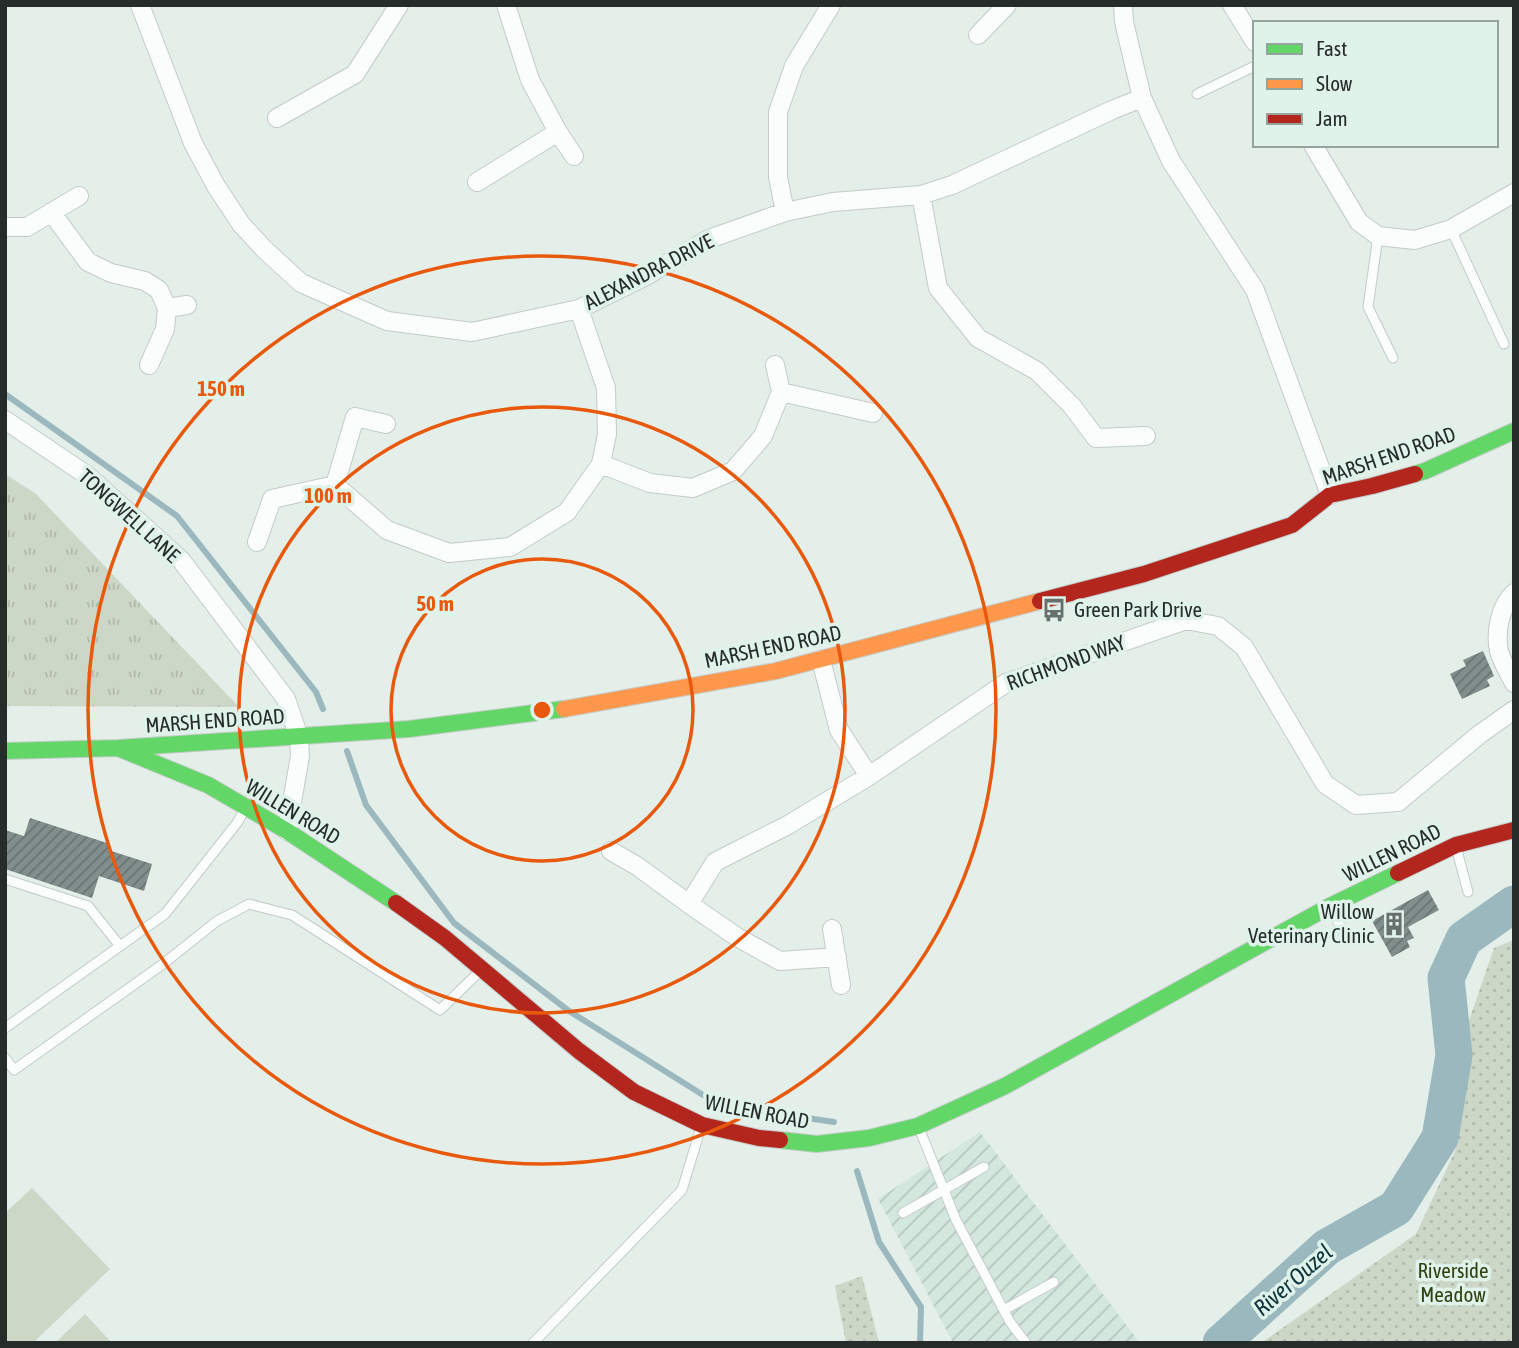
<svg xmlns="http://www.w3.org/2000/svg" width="1519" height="1348" font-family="'Asap Condensed',sans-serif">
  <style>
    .industrial { fill: url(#industrial-furrows) }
    .grass { fill: url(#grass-tufts) }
    .park { fill: url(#park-dots) }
    .pitch { fill: #cdd7c7 }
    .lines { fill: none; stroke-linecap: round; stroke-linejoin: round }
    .stream { stroke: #9ab8bd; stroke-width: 6 }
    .river { stroke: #9ab8bd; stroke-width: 37 }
    .building { fill: url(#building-hatch) }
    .lane-casing { stroke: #c3cbc8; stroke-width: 11 }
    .street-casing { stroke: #c3cbc8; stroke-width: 20 }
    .fast-casing { stroke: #c3cbc8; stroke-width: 18 }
    .slow-casing { stroke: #c3cbc8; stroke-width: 18 }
    .jam-casing { stroke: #c3cbc8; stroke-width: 18 }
    .lane { stroke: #fbfdfc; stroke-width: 9 }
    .street { stroke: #fbfdfc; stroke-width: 18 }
    .fast { stroke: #63d668; stroke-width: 16 }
    .slow { stroke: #ff974d; stroke-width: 16 }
    .jam { stroke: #b3261e; stroke-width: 16 }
    .ring { fill: none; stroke: #e8590c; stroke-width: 3.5 }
    .labels { text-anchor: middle; stroke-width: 7; stroke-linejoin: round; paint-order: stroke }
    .street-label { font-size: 21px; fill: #252c29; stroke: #e0f3eb }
    .poi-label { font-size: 21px; fill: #252c29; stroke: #e0f3eb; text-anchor: start }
    .park-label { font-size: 21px; fill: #31400f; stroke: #e0f3eb }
    .water-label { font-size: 23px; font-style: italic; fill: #0d333b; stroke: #e0f3eb }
    .centre { fill: #e8590c; stroke: #e0f3eb; stroke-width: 3.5 }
    .ring-label { font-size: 21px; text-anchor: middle; font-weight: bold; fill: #e8590c; stroke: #e0f3eb; stroke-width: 7; stroke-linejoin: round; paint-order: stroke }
  </style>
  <defs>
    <pattern id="industrial-furrows" width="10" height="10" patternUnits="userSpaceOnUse" patternTransform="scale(1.75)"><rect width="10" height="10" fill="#d3e7df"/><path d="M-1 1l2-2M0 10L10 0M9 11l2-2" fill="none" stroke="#b5c6bf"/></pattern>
    <pattern id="grass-tufts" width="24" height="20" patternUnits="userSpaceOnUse" patternTransform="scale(1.75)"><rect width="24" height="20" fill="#cdd7c7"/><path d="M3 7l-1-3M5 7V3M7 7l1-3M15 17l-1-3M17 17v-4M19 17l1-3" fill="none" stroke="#b0b9ab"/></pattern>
    <pattern id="park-dots" width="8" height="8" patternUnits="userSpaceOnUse" patternTransform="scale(1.75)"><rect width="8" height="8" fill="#cdd7c7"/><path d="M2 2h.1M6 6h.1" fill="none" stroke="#b0b9ab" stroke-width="1.8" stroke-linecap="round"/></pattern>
    <pattern id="building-hatch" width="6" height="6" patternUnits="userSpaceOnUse" patternTransform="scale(1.75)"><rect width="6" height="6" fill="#818e8b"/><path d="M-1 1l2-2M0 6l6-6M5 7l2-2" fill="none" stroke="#697472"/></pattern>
  </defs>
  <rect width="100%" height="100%" fill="#e4efea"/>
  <path class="industrial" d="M980,1132L1140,1343H953L878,1199Z"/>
  <path class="grass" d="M5,474L36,494L239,707L5,706Z"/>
  <path class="park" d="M1514,940V1343H1261L1416,1234L1456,1149L1466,1029L1494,948Z
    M862,1276L879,1343H846L835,1286Z"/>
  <path class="pitch" d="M32,1188L110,1269L33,1343H5V1213Z
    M85,1314L112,1343H55Z"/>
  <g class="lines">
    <path class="stream" d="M5,394L177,516L316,692L323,709
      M347,751L366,805L454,923L569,1011L719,1105L834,1122
      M857,1171L879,1242L921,1307L920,1343"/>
    <path class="river" d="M1221,1343L1327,1247L1396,1208L1440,1138L1454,1055L1446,978L1464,939L1514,904"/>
  </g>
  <path class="building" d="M1483,651L1494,676L1487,680L1490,686L1462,699L1450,674L1466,666L1463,660Z
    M30,818L110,844L108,850L152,864L144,891L99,876L92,898L5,869V830L24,836Z
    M1428,890L1439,910L1408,927L1414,938L1407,941L1410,947L1392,957L1372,921Z"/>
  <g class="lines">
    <g class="lane-casing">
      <path id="lane" d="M1197,94L1255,66
        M1451,229L1504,344
        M1378,236L1368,307L1393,358
        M1456,847L1468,892
        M5,879L88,906L120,946
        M1331,908L1346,938
        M5,1028L165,914L237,823L245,809
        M5,1058L14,1070L163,964L217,921L249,904L292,915L440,1010L480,971
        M919,1128L956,1220L1010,1322L1026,1343
        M903,1213L984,1167
        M1004,1310L1054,1282
        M533,1343L682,1190L701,1127"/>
    </g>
    <g class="street-casing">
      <path id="street" d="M140,5L193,143L216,186L241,224L264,249L301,283L387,321L472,332L579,309L644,277L709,239L785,212L833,202L921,195L952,185L1112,110L1142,98
        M506,5L530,80L558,132L574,156
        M1123,5L1124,22L1142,98L1171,161L1255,290L1330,495
        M1232,5L1255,42
        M978,35L1007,5
        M277,118L355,74L399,5
        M1313,145L1359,222L1378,236L1415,240L1451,229L1514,193
        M477,182L558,132
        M921,195L938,288L978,338L1037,371L1072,406L1096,438L1146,436
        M51,212L88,262L111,273L145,281L159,290L167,308L165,329L149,365
        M785,212L778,177V112L794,66L831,5
        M5,227H27L79,196
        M167,308L187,305
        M775,365L781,392
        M5,420L88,476L181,560L286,699L299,737L300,756L287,831
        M601,464L650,483L693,488L733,471L763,436L781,392L873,413
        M335,485L355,417L386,424
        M257,542L272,499L335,485L387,530L449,553L510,547L567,512L601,464L607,434L606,388L579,309
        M1514,593C1500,606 1495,633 1499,651C1502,662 1509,673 1514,683
        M821,660L839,730L869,776
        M611,851L637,866L689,904
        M832,929L841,985
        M837,957L780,961L737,937L689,904L715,862L788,825L869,776L1006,683L1186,620L1218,626L1244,647L1325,784L1356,805L1398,802L1480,734L1514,710"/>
    </g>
    <g class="fast-casing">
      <path id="fast" d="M1415,474L1425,471L1514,431
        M118,748L208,785L287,831L396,903
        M5,751L118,748L409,729L564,709
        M780,1140L817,1144L869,1138L918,1126L1005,1086L1330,906L1398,873"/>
    </g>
    <g class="slow-casing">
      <path id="slow" d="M564,709L776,671L1040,601"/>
    </g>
    <g class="jam-casing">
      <path id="jam" d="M1040,601L1144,574L1292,525L1330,495L1372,486L1415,474
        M1398,873L1456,845L1514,830
        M396,903L445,938L579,1051L634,1092L702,1125L759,1138L780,1140"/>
    </g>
    <use href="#lane" class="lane"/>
    <use href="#street" class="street"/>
    <use href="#fast" class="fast"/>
    <use href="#slow" class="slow"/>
    <use href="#jam" class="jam"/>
  </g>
  <g class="ring">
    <circle cx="542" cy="710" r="151"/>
    <circle cx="542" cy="710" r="303"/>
    <circle cx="542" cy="710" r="454"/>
  </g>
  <defs>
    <g id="bus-bare" transform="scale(1.89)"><path d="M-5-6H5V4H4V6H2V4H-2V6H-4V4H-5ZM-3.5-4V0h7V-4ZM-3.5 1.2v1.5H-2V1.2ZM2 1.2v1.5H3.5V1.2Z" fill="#68706d" stroke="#e0f3eb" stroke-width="2.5" paint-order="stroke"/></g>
    <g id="building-bare" transform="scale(1.89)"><path d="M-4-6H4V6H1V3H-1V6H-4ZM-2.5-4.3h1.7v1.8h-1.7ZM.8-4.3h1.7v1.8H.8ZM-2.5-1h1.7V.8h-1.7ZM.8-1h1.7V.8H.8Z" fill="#68706d" stroke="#e0f3eb" stroke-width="2.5" paint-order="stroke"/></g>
  </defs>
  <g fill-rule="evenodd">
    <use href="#bus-bare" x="1054" y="610"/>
    <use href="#building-bare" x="1394" y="924"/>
  </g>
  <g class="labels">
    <g class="street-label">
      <text transform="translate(649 272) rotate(-27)" y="7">ALEXANDRA DRIVE</text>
      <text transform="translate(1389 456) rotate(-19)" y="7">MARSH END ROAD</text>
      <text transform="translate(129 516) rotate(42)" y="7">TONGWELL LANE</text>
      <text transform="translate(773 647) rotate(-12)" y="7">MARSH END ROAD</text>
      <text transform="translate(1066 663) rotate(-20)" y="7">RICHMOND WAY</text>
      <text transform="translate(215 721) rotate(-4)" y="7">MARSH END ROAD</text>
      <text transform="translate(293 812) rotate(31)" y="7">WILLEN ROAD</text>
      <text transform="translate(1392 853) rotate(-26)" y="7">WILLEN ROAD</text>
      <text transform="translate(757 1112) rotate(11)" y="7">WILLEN ROAD</text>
    </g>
    <g class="poi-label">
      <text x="1074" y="617">Green Park Drive</text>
      <text x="1374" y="919" text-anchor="end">Willow<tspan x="1374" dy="24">Veterinary Clinic</tspan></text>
    </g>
    <g class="park-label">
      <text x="1453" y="1278">Riverside<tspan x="1453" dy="24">Meadow</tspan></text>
    </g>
    <g class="water-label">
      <text transform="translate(1293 1280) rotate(-41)" y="8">River Ouzel</text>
    </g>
  </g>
  <circle cx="542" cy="710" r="10" class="centre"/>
  <g class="ring-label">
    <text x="221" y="396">150 m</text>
    <text x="328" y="503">100 m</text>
    <text x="435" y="611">50 m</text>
  </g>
  <rect width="1519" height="1348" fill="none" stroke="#252c29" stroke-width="14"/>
  <rect x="1253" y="21" width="245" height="126" fill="#e0f3eb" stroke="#95a39d" stroke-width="2"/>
  <rect x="1267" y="44" width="35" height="10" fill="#63d668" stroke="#95a39d" stroke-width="2"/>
  <text x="1316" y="56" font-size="21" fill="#252c29">Fast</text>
  <rect x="1267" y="79" width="35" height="10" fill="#ff974d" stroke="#95a39d" stroke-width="2"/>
  <text x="1316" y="91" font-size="21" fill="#252c29">Slow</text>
  <rect x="1267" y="114" width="35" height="10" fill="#b3261e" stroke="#95a39d" stroke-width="2"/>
  <text x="1316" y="126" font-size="21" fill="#252c29">Jam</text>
</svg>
